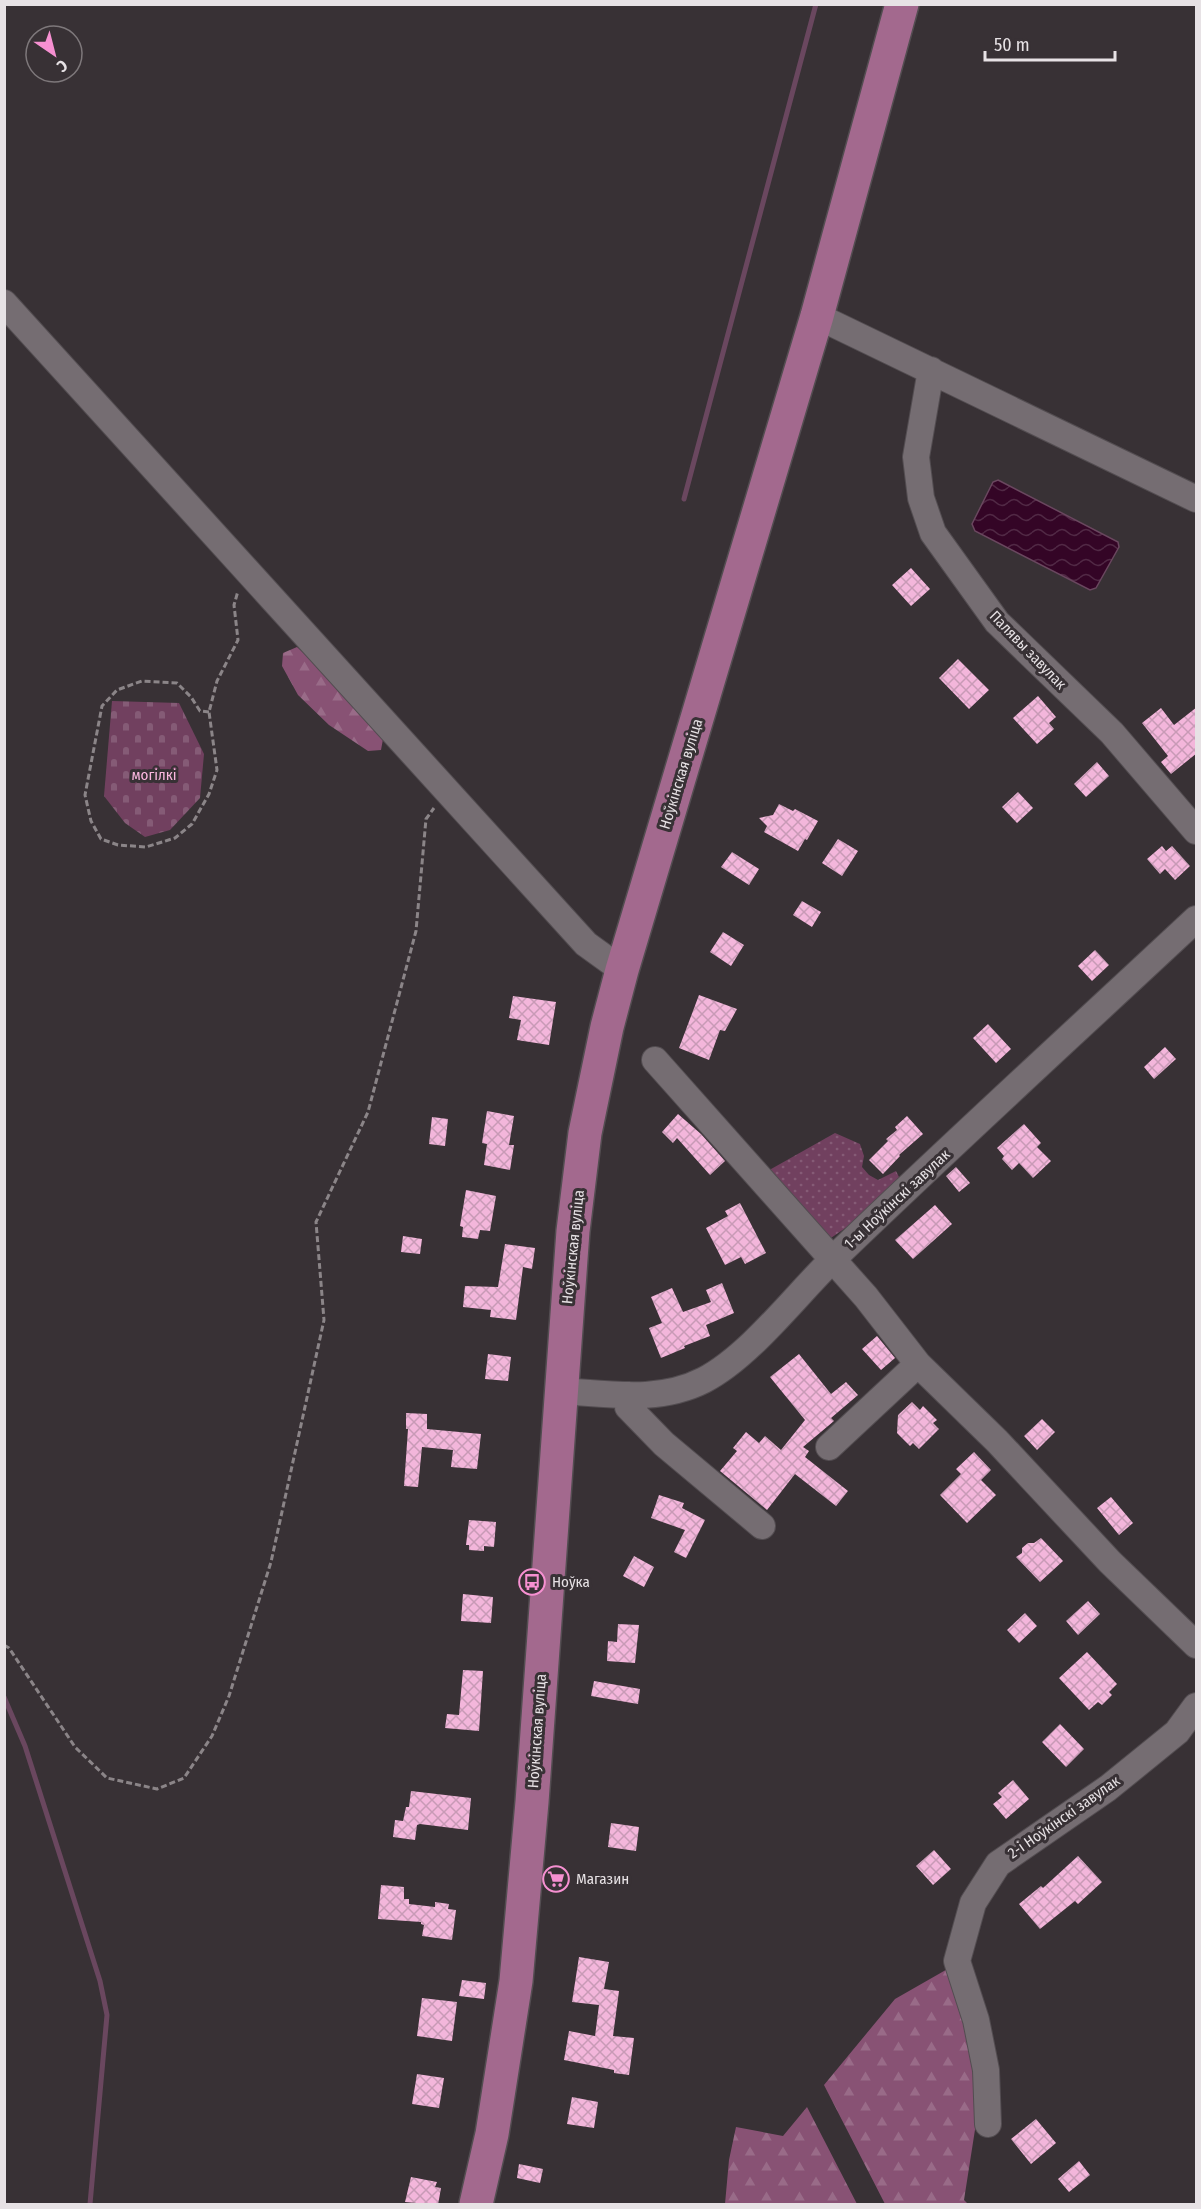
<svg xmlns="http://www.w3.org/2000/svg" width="1201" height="2209" font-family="'Fira Sans Condensed',sans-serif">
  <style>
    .grass { fill: url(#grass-dots) }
    .forest { fill: url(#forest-firs) }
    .cemetery { fill: url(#cemetery-stones) }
    .water { fill: url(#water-waves); stroke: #6a475f; stroke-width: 1.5 }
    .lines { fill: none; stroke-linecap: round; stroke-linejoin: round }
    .stream { stroke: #6a475f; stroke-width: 5 }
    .building { fill: url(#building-cross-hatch) }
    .minor-casing { stroke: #534d51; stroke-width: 28 }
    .major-casing { stroke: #534d51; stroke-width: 36 }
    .path { stroke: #8b8588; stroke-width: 3; stroke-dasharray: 6 3; stroke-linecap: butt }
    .minor { stroke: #756d72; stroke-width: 26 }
    .major { stroke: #a3698e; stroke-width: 33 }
    .labels { text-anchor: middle; stroke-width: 6; stroke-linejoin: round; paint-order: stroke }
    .street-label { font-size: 15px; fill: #e7e2e5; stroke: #383135 }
    .park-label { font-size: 15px; fill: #fab7df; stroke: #383135 }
    .poi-label { font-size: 15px; fill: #e7e2e5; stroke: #383135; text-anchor: start }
  </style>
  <defs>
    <pattern id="grass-dots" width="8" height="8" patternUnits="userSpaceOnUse" patternTransform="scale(1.5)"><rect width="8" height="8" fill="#71405f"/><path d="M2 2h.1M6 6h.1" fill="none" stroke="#855b76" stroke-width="1.8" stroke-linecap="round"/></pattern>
    <pattern id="forest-firs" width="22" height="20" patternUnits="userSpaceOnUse" patternTransform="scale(1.5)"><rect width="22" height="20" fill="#885274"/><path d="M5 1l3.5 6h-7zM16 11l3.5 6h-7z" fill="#996b88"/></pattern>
    <pattern id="cemetery-stones" width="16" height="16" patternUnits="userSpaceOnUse" patternTransform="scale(1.5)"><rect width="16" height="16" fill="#71405f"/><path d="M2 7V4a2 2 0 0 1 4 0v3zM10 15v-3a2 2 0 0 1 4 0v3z" fill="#855b76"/></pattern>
    <pattern id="water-waves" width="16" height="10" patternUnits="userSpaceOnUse" patternTransform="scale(1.5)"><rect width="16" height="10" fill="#340526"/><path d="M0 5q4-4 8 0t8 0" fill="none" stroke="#512945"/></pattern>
    <pattern id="building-cross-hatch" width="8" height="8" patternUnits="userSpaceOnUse" patternTransform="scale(1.5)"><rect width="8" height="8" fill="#f3b6db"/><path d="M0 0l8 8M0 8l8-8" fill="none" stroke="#c89ab6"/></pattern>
  </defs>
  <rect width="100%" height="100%" fill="#383135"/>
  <path class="grass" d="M835,1133L860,1144L864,1156L862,1167L869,1175L878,1180L896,1171L901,1181L847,1227L822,1244L764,1173Z"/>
  <path class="forest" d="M297,647L308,657L383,739L381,750L368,751L329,725L298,695L282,666L283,653Z
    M951,1967L966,2031L979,2104L964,2200L968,2204H885L824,2085L895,1999Z
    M807,2107L857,2204H725L729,2160L736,2127L783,2136Z"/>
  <path class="cemetery" d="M112,701L179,703L204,754L200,798L170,830L145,837L125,823L104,796Z"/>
  <path class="water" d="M998,480L1118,542L1119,547L1096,588L1090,590L975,531L972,524L993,482Z"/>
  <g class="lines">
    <path class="stream" d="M684,499L816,4
      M4,1697L25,1746L100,1981L107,2015L90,2204"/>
  </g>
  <path class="building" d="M911,568L930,589L911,606L892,585Z
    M958,659L989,690L969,709L939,678Z
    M1038,696L1056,717L1049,723L1054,729L1037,744L1013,718Z
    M1197,707V753L1171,774L1161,762L1168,756L1142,723L1161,708L1174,725Z
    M1097,762L1109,776L1086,797L1074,784Z
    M1018,792L1033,808L1017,823L1002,807Z
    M779,804L793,811L795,809L818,821L807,840L805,839L798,851L764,832L767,826L759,818L773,815Z
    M838,839L858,851L842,876L822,863Z
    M1162,846L1166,851L1172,846L1190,866L1175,880L1165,869L1160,874L1147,859Z
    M732,852L759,869L749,885L721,867Z
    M802,901L821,912L812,927L793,915Z
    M723,932L744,945L731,966L710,952Z
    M1095,950L1109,965L1092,981L1078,966Z
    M699,995L737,1009L725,1031L720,1030L709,1060L679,1048Z
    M513,996L556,1002L549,1045L517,1040L521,1020L509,1018Z
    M988,1024L1011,1049L996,1063L973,1038Z
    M1165,1047L1176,1059L1154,1079L1144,1067Z
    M487,1111L514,1116L509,1145H514L510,1170L484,1165L487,1144L482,1143Z
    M678,1114L701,1134L725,1161L710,1175L677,1138L673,1143L662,1132Z
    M907,1116L923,1134L899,1155L900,1156L883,1174L869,1160L888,1141L886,1139L897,1130L895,1127Z
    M432,1117L448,1119L445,1146L429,1144Z
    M1024,1124L1041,1143L1037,1147L1051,1161L1033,1178L1019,1163L1012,1170L1002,1159L1004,1156L997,1148Z
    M956,1167L970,1183L959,1192L946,1176Z
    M466,1190L496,1196L490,1231L480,1230L478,1239L462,1237L463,1227L460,1226Z
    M740,1203L766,1253L745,1264L741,1257L725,1265L706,1228L728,1216L725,1211Z
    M935,1205L952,1224L913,1259L895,1240Z
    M403,1236L422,1239L420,1254L401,1252Z
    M505,1244L535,1248L532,1269L523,1267L516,1320L490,1317L491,1310L463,1307L465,1286L498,1287Z
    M722,1283L734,1313L706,1325L710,1336L684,1346L685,1348L661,1358L649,1328L662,1323L651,1297L672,1288L683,1312L711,1302L706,1290Z
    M877,1336L895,1358L881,1370L862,1349Z
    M488,1354L511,1357L508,1381L485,1379Z
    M799,1354L831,1394L846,1382L858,1395L831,1418L834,1421L803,1447L809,1451L805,1457L848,1491L836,1506L795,1474L767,1510L720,1471L737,1451L733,1448L746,1432L759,1443L765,1436L781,1450L805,1420L770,1377Z
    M912,1402L920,1410L923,1406L937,1420L933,1423L939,1429L919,1449L913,1443L910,1446L897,1433L898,1415Z
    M406,1413L427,1414V1429L481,1434L477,1469L451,1467L453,1450L422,1447L418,1487L404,1486L408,1429H406Z
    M1042,1419L1055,1432L1037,1450L1024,1436Z
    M974,1452L991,1470L981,1480L996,1495L967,1523L940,1495L961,1474L956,1469Z
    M659,1495L684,1503L682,1508L705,1520L686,1558L674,1552L685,1530L651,1518Z
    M1111,1497L1133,1523L1119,1535L1097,1508Z
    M469,1520L496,1522L494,1547L484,1546V1551L469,1550V1545H466Z
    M1041,1538L1063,1561L1040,1582L1016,1557L1022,1553V1548L1028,1543H1034Z
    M634,1556L654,1567L644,1587L623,1576Z
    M463,1594L493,1597L491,1623L461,1621Z
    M1088,1601L1100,1614L1078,1635L1066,1621Z
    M1025,1613L1037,1626L1019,1643L1007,1630Z
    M618,1624L639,1625L635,1663L607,1661L608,1641L617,1642Z
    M1087,1652L1117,1684L1109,1692L1112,1695L1102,1705L1098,1702L1089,1710L1059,1678Z
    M463,1670L483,1671L479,1731L445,1728L447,1714L459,1715Z
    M594,1681L640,1689L638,1704L591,1696Z
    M1060,1724L1084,1749L1066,1767L1042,1742Z
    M1013,1780L1029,1799L1006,1819L993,1804L1002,1797L998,1793Z
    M411,1791L471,1798L468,1830L420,1824L417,1825L415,1840L393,1837L395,1820L403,1821L406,1807H409Z
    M611,1823L639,1827L636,1851L608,1847Z
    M934,1850L951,1869L933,1885L916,1866Z
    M1078,1856L1102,1882L1078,1904L1075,1901L1040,1929L1019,1904L1041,1886L1043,1888Z
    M381,1885L404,1887V1899H409V1904L435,1907V1902L449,1904L448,1909L456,1910L452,1940L422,1936L424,1925L421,1924V1922L378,1919Z
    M579,1957L609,1962L604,1989L619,1991L613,2036L634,2038L629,2075L614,2073V2070L564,2060L569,2031L595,2036L599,2005L572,2002Z
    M462,1980L486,1983L484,1999L459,1996Z
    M422,1998L457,2002L452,2041L417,2036Z
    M417,2074L444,2078L439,2108L412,2104Z
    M572,2097L598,2102L594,2128L567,2124Z
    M1036,2119L1056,2143L1031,2164L1011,2139Z
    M1079,2161L1090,2175L1069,2192L1058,2179Z
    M519,2164L543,2169L540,2183L517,2178Z
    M411,2177L437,2182L435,2187L441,2188L438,2205L405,2202Z"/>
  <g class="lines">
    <g class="minor-casing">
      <path id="minor" d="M4,303L586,944L622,970
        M817,316L1196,499
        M931,370L916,457L921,498L933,533L997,622L1112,733L1196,831
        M655,1060L866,1297L918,1364L997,1441L1110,1562L1196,1645
        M562,1391C611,1394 659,1403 704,1380C750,1356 795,1296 833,1259C952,1144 1075,1032 1196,919
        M628,1395V1407L664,1444L762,1526
        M829,1447L918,1364
        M988,2124L986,2070L976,2020L957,1961L973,1903L998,1864L1108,1788L1177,1732L1196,1706"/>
    </g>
    <g class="major-casing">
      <path id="major" d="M476,2204L492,2134L516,1981L532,1802L573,1231L585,1133L607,1027L622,970L817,316L902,4"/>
    </g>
    <path class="path" d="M209,712L200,711L191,697L177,683L142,681L117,690L102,706L85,795L91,821L101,839L118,845L146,847L175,838L192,824L209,794L217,770L209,712L217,681L238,640L234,605L238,591
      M4,1645L9,1648L75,1747L107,1778L157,1789L184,1778L212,1736L229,1696L271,1562L324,1320L316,1222L368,1112L416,931L426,819L434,808"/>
    <use href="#minor" class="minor"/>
    <use href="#major" class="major"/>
  </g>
  <defs>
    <g id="bus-ring" transform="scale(1.35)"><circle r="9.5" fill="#383135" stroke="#f690d1" stroke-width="1.5"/><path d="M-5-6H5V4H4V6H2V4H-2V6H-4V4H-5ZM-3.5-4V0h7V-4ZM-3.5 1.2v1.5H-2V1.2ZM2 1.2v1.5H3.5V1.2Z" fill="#f690d1"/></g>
    <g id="supermarket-ring" transform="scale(1.35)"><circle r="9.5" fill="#383135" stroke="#f690d1" stroke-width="1.5"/><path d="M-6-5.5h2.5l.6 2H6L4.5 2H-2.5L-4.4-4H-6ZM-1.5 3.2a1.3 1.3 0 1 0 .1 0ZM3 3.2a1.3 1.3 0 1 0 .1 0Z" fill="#f690d1"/></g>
  </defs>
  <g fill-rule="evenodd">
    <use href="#bus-ring" x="532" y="1582"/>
    <use href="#supermarket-ring" x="556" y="1879"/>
  </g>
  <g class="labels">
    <g class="street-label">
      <text transform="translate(1028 650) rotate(46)" y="5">Палявы завулак</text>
      <text transform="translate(681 774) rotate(-73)" y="5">Ноўкінская вуліца</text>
      <text transform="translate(897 1199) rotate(-43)" y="5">1-ы Ноўкінскі завулак</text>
      <text transform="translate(573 1247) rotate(-84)" y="5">Ноўкінская вуліца</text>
      <text transform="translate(537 1731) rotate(-86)" y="5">Ноўкінская вуліца</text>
      <text transform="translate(1064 1817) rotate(-35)" y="5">2-і Ноўкінскі завулак</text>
    </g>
    <g class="park-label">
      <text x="154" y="780">могілкі</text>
    </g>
    <g class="poi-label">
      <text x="552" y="1587">Ноўка</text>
      <text x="576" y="1884">Магазин</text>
    </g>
  </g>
  <rect width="1201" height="2209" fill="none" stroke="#e7e2e5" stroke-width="12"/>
  <g transform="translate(54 54) rotate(145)"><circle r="28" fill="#383135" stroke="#7e787b" stroke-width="1.5"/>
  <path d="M0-4.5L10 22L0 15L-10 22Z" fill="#f690d1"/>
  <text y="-9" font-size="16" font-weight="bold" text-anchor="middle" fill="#e7e2e5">С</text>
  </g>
  <path d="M985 51v9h130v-9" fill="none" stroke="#e7e2e5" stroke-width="3"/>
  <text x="994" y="51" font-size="18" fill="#e7e2e5" stroke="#383135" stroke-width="4.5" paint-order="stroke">50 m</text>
</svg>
